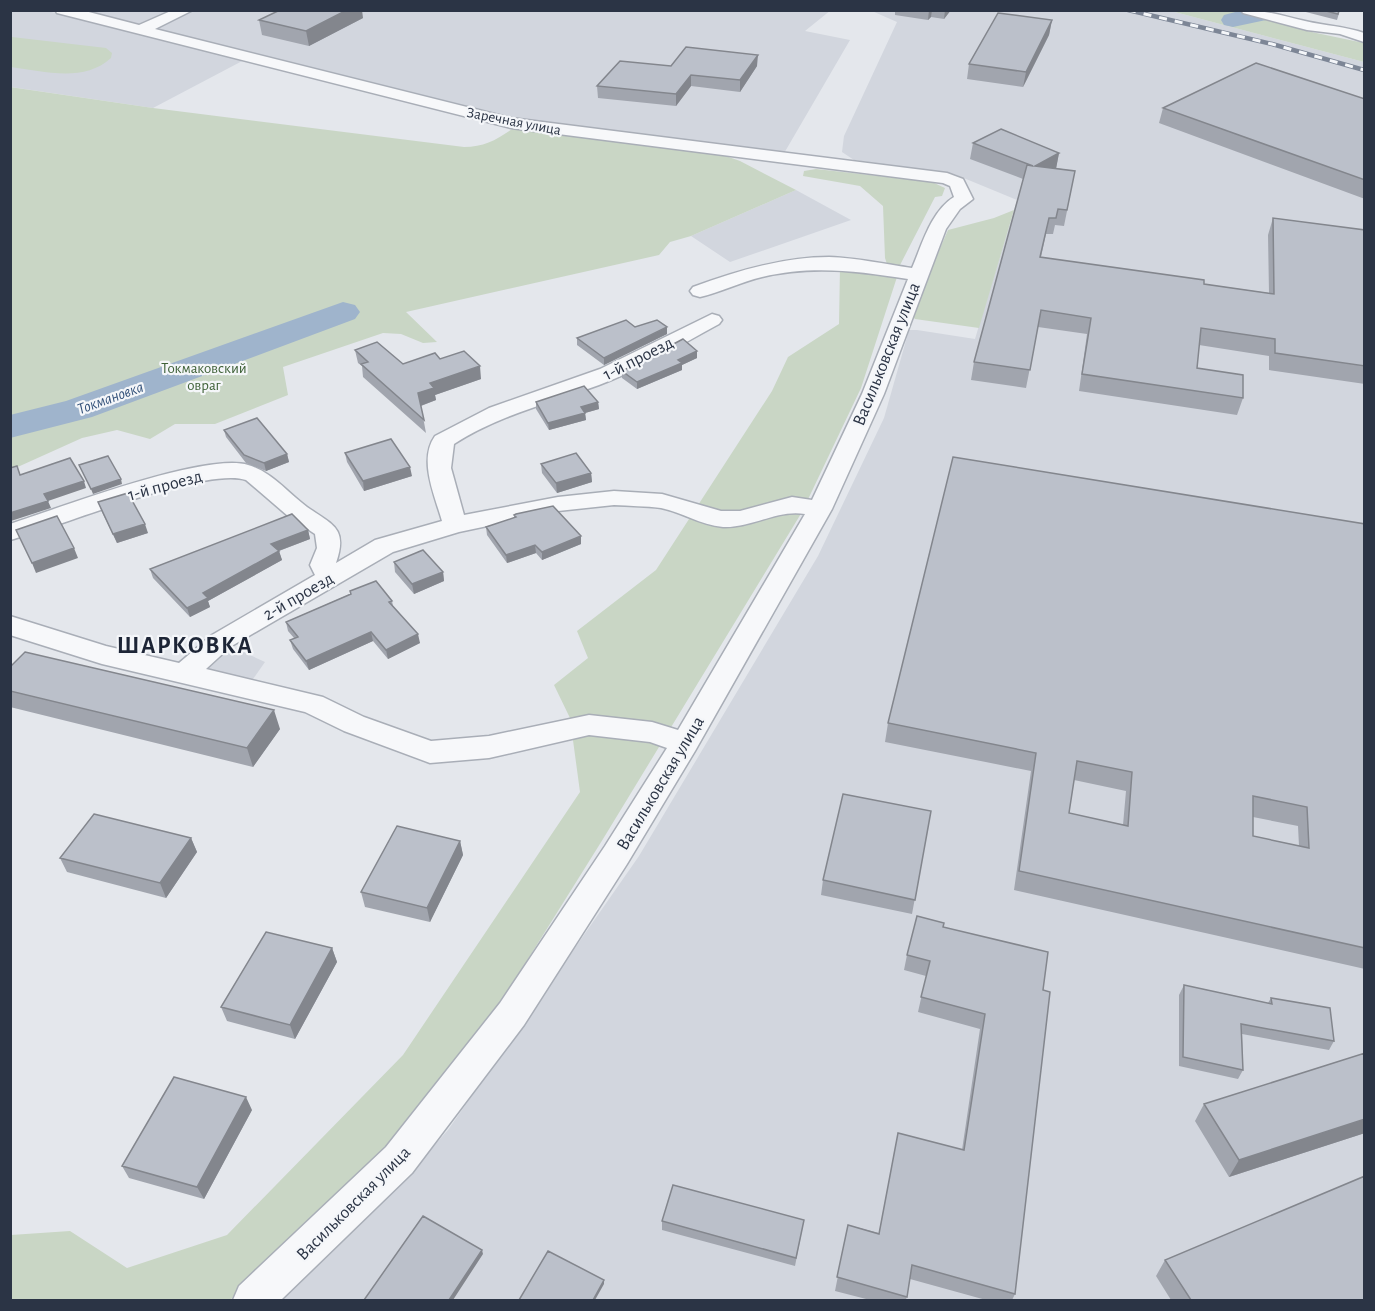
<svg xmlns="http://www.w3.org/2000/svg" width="1375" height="1311" font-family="'Alegreya Sans',sans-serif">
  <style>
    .built { fill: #d2d6de }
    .green { fill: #c9d6c5 }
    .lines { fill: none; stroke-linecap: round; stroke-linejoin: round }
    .river { fill: #9fb4cc; fill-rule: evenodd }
    .minor-casing { stroke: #a9aeb7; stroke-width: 3 }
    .minor { fill: #f7f8fa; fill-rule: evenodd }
    .rail-casing { stroke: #7d8696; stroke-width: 4.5 }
    .rail { stroke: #f4f6f9; stroke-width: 3; stroke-dasharray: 8; stroke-linecap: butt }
    .wall { fill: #a1a5ae; fill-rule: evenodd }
    .shaded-wall { fill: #83868d }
    .building { fill: #bbc0ca; stroke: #83868d; stroke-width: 1.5; fill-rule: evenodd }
    .labels { text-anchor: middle; stroke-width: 4.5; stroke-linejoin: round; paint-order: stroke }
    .far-street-label { font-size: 15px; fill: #2b3445; stroke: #f4f6f9 }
    .far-park-label { font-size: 15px; fill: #3f6138; stroke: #f4f6f9 }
    .far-water-label { font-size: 16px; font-style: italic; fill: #34527a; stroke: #f4f6f9 }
    .street-label { font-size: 18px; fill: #2b3445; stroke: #f4f6f9 }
    .district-label { font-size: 24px; font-weight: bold; letter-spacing: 1.5px; fill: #1d2536; stroke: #f4f6f9 }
  </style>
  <rect width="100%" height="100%" fill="#e4e7ec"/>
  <path class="built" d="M192,10H831L805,31L850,40L783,155L515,120L156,31L154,28Z
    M10,11H47L246,59L153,108L11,87Z
    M78,11H181L151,24L138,25Z
    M872,11H1171L1364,62V1300H277L408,1175L448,1130L639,856L818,556L884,418L909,330H917L975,339L1017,200L954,174L854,160L842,152L844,136L897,22Z
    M796,190L851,220L730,262L691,236Z
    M226,644L265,662L251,682L202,671Z"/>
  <path class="green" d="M1171,11H1256L1293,20L1302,30L1364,43V62Z
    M12,37L106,48L112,53L111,58C84,83 43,71 11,67Z
    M10,87L153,108L464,147C485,147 498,139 515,127L723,155L740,161L796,190L691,236L670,242L659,255L406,312L437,342L423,343L401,334L383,333L283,367L288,395L215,424H175L150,439L117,430L82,438L11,470Z
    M816,169L932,182L945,188L942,196L935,197L899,267L887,264L885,258L883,206L860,186L803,176L804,171Z
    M1014,210L979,328L915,319L911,315L948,230L994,218Z
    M840,267L897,277L861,388L802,512L603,839L498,1007L389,1156L230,1300H11V1235L70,1231L127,1268L227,1235L403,1055L580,792L570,718L554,685L588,658L577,631L656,570L772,391L788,357L839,324Z"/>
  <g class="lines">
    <path class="river" d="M1243,10H1269L1266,20L1233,27L1224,25L1221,20L1224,15Z
      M343,302L355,305L360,312L355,319L92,417L10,438V415L66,401Z"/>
    <g class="minor-casing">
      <path id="minor" d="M55,10H81L139,25L173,10H193L155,29L511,118L947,173L963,179L973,199L960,209L946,229L884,394L832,509L695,751L627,864L524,1025L412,1173L281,1300H233L239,1286L386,1147L500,1003L605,846L667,748L650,742L589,735L489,758L430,763L344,731L305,712L102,664L10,635V616L106,646L179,663L212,635L315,575L310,565L317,548L315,534L288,516L246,480C206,466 59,527 10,540V524C59,508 206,452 248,465C272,472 288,493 307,507C333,525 348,528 336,563L375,540L442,521C435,496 418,460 435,436L489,408L600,369L712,314L719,316L722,320L719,324C680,345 641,369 599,385C550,403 499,415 454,444L451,468L464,515L558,497L614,491L662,494L721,511H740L792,497L812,500L862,394L908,279C857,271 812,265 762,277C741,282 721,292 700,297L693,295L690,291L693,287C736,271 783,257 829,257C857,258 885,264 912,268C922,245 931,211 954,197L950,186L943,183L511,128L57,13ZM614,505C629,506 646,506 661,508C682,512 700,525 723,527C752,528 778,509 805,514L678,730L652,722L589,715L489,736L431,741L364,717L323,697L206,669L230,647L393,552L459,532L558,511Z
        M1241,10C1266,10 1282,16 1305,21C1326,26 1345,26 1364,33V42L1340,34L1307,30L1243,13Z"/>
    </g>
    <use href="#minor" class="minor"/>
    <g class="rail-casing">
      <path id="rail" d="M1128,10L1272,44L1364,70"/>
    </g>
    <use href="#rail" class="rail"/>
  </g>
  <path class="wall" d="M895,10H951L944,19L931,17L928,20L895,15Z
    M1298,10H1340L1337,20Z
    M363,18L309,46L262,35L259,20Z
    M1052,20L1049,35L1023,87L967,79L969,64Z
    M671,66H757L740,92L691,86L676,106L598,98L597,86Z
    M1365,99V199L1159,123L1163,108Z
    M973,143L1059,153L1056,168L1075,171L1064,226L1055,225L1053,234H1046L1041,257L1204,284L1269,293L1268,235L1273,218L1365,230V384L1269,370V356L1199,345L1197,368L1243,398L1237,415L1079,391L1087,334L1038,327L1026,388L971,380L974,362L1023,179L970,159Z
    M635,327L667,334L604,365L577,345V338Z
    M355,350L403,364L440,359L481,379L435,395L436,400L421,406L426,433L363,377L362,366L358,363Z
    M697,351V358L682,365V370L637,389L622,378V371Z
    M536,402H598L599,409L585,413L586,420L549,430L536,409Z
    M224,430L287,454L289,462L266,471L246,463L226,437Z
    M345,453L412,476L364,491L347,462Z
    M541,464L591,473L592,482L557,493L542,473Z
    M98,502L148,533L117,543L102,512Z
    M514,515L581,544L542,560L536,553L507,563L487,535L486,527L514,518Z
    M1365,524V969L1014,890L1031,771L885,742L888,723ZM1074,780L1126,791L1123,825L1069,813ZM1253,817L1298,826L1299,846L1253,836Z
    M308,530L310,539L279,551L282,560L208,601L210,607L190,617L153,578L150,569Z
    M394,562L443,572L444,581L414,594L395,572Z
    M350,591L392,601L393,606L420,643L388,659L373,641L309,670L293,649L290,640L294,638L288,631L286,622L350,594Z
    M10,667L280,729L253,767L10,707Z
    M931,811L912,914L821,895L823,880Z
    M191,838L197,852L166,898L67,872L60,858Z
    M460,841L463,855L430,922L365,907L361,892Z
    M943,927L1043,990L1015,1294L1012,1300H986L910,1279L906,1300H870L835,1291L848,1225L879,1233L898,1133L962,1150L980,1029L918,1012L926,976L904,970L907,955Z
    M332,948L337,962L295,1039L227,1021L221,1007Z
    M1184,985L1268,1003L1271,998L1334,1041L1329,1050L1242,1034L1243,1070L1238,1079L1179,1066V995Z
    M1365,1053V1133L1229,1177L1195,1121L1204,1104Z
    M252,1110L204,1199L129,1178L122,1166Z
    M804,1220L795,1266L662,1230V1221Z
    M1165,1260L1365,1300H1171L1156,1276Z"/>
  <path class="shaded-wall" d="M347,10H362L363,18L309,46L306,31Z
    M929,10H932L931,17L928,20Z
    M945,10H951L944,19Z
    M1052,20L1049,35L1023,87L1026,72Z
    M758,55L757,66L740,92V80Z
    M691,75V86L676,106V94Z
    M1059,153L1056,169L1035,166Z
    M667,327V334L604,365V358Z
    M697,351V358L682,365V370L637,389V382L678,360Z
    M480,366L481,379L435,395L436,400L420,406L418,393L430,383Z
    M598,402L599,409L585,413L586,420L549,430L548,423L581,407Z
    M287,454L289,462L266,471L264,463Z
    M410,467L412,476L364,491L363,481Z
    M591,473L592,482L557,493L556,483Z
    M121,479L122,484L93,494L91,489Z
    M84,481L86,488L48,501L51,508L11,521L10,513L44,494Z
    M145,524L148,533L117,543L113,534Z
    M308,530L310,539L273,553L271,544Z
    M581,536V544L542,560V552Z
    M535,545L536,553L507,563L506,555Z
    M74,548L78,558L36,573L32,563Z
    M279,551L282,560L208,601L210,607L190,617L187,608L203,593Z
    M443,572L444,581L414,594L412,584Z
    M371,632L373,641L309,670L306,661Z
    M418,634L420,643L388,659L386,650Z
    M274,710L280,729L253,767L247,748Z
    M191,838L197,852L166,898L160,883Z
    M460,841L463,855L430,922L427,908Z
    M332,948L337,962L295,1039L290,1025Z
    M246,1097L252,1110L204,1199L197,1187Z
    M1365,1119V1133L1229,1177L1239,1160Z
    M482,1250L483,1254L453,1300H449Z
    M604,1280V1284L595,1300H593Z"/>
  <path class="building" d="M280,10H347L306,31L259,20Z
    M1322,10H1339L1338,14Z
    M998,13L1052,20L1026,72L969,64Z
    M686,47L758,55L740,80L691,75L676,94L597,86L620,61L671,66Z
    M1256,63L1365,99V180L1163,108Z
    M1001,129L1059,153L1035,166L1075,171L1067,210L1058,209L1056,218H1049L1040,257L1204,280V284L1274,294L1273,218L1365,230V366L1275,353V339L1201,328L1197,368L1243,375V398L1082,374L1091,318L1041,310L1030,370L974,362L1027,165L1033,166L973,143Z
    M626,320L635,327L657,320L667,327L604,358L577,338Z
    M683,339L697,351L678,360L682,363L637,382L622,371Z
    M377,342L403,364L435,353L440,359L464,351L480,366L430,383L434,388L418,393L424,420L361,364L368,362L355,350Z
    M584,386L598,402L581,407L585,413L548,423L536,402Z
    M257,418L287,454L264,463L244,455L224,430Z
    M391,439L410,467L363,481L345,453Z
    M576,453L591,473L556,483L541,464Z
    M108,456L121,479L91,489L79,465Z
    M953,457L1365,524V948L1019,871L1036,753L888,723ZM1077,761L1132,772L1128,826L1069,813ZM1253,796L1307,807L1309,848L1253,836Z
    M70,458L84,481L44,494L48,501L10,513V468L17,466L20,475Z
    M128,493L145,524L113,534L98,502Z
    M553,506L581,536L542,552L535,545L506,555L486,527L516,517L514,515L516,514Z
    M292,514L308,530L271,544L279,551L203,593L208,598L187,608L150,569Z
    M57,516L74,548L32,563L16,530Z
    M423,550L443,572L412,584L394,562Z
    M376,581L392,601L389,602L418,634L386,650L371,632L306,661L290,640L298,637L286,622L351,594L350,591Z
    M25,652L274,710L247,748L10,691V667Z
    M843,794L931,811L915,900L823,880Z
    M94,814L191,838L160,883L60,858Z
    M397,826L460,841L427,908L361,892Z
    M917,916L944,923L943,927L1048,952L1043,990L1050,992L1015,1294L912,1265L907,1297L837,1277L848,1225L879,1234L898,1133L964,1150L985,1014L921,997L930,961L907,955Z
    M266,932L332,948L290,1025L221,1007Z
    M1184,985L1272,1004L1271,998L1330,1008L1334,1041L1241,1024L1243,1070L1183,1057Z
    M1365,1053V1119L1239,1160L1204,1104Z
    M174,1077L246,1097L197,1187L122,1166Z
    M1365,1176V1300H1191L1165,1260Z
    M673,1185L804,1220L796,1258L662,1221Z
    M423,1216L482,1250L449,1300H364Z
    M548,1251L604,1280L593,1300H519Z"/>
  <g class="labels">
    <g class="far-street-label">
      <text transform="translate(514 121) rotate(11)" y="5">Заречная улица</text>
    </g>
    <g class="far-park-label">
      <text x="204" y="373">Токмаковский<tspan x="204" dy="17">овраг</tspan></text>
    </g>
    <g class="far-water-label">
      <text transform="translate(110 397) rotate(-20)" y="6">Токмановка</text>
    </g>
    <g class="street-label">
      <text transform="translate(886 354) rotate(-68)" y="6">Васильковская улица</text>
      <text transform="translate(638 358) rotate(-27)" y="6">1-й проезд</text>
      <text transform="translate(165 485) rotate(-15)" y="6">1-й проезд</text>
      <text transform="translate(298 596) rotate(-30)" y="6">2-й проезд</text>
      <text transform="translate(660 783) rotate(-59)" y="6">Васильковская улица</text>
      <text transform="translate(353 1203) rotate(-45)" y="6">Васильковская улица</text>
    </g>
    <g class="district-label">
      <text x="185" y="653">ШАРКОВКА</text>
    </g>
  </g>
  <rect width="1375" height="1311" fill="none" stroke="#2b3445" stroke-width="24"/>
</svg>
